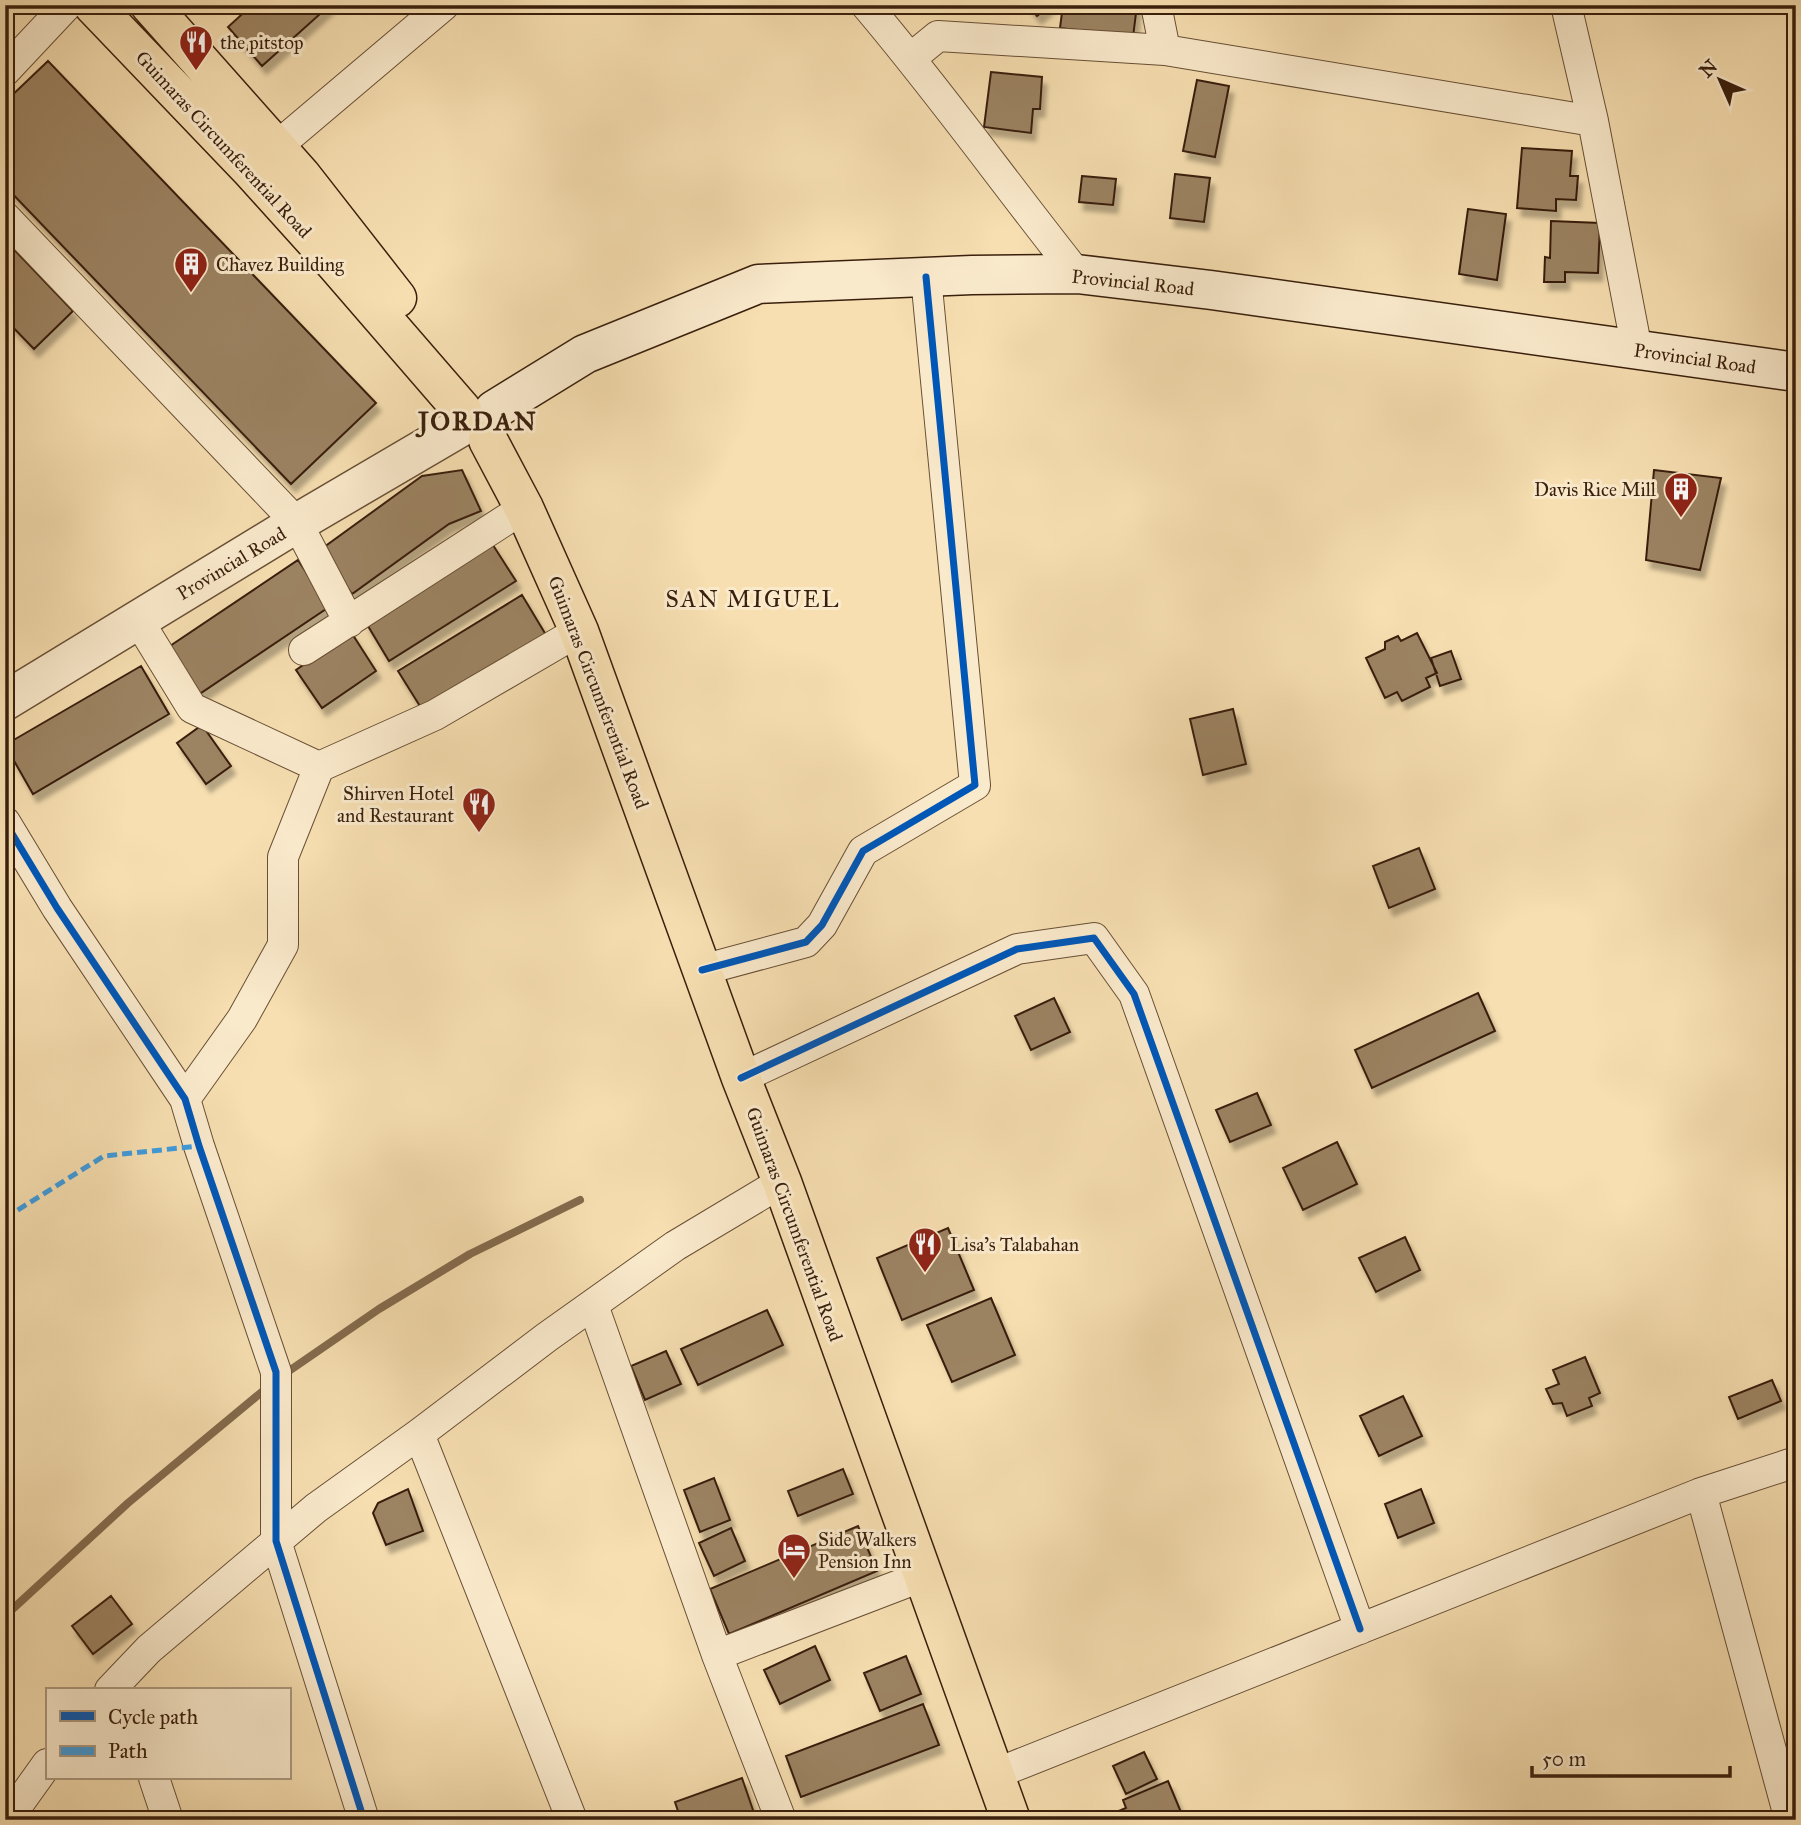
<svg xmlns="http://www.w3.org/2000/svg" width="1801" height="1825" font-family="'IM FELL Great Primer',serif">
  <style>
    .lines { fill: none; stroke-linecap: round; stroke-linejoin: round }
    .stream { stroke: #846b4d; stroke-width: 8 }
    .building { fill: #9c8362; stroke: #391f0c; stroke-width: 2; filter: url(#shadow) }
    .minor-casing { stroke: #684f35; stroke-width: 32 }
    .tertiary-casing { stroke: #684f35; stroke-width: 41 }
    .secondary-casing { stroke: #391f0c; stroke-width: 41 }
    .primary-casing { stroke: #391f0c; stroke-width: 41 }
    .minor { stroke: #faeacc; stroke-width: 30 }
    .tertiary { stroke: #faeacc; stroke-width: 38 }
    .secondary { stroke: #faeacc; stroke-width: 38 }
    .primary { stroke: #f7dfb1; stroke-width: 38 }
    .quiet { stroke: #3e9bde; stroke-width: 5; stroke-dasharray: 10 5; stroke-linecap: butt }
    .cycleway-casing { stroke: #faeacc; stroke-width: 11 }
    .cycleway { stroke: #0057b8; stroke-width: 7 }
    .labels { text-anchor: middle; stroke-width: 6; stroke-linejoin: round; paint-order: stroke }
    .poi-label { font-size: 19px; fill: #391f0c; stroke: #faeacc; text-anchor: start }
    .street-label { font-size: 19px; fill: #391f0c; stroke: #faeacc }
    .quarter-label { font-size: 23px; letter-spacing: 2px; fill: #391f0c; stroke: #faeacc }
    .district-label { font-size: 26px; font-weight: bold; letter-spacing: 2px; fill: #391f0c; stroke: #faeacc }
  </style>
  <defs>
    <filter id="shadow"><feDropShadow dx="4.5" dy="8" stdDeviation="2" flood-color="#0004"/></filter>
  </defs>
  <rect width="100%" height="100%" fill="#f7dfb1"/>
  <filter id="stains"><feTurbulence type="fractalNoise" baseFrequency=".00286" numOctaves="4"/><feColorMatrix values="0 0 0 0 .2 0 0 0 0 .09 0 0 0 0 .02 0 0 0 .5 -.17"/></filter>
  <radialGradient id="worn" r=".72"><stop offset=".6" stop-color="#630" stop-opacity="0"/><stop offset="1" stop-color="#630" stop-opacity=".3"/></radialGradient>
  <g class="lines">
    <path class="stream" d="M286,1373L379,1309L470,1254L580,1200
      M5,1616L128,1503L263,1391"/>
  </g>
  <path class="building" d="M252,5H330L262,66L228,27Z
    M1028,5H1050L1037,16Z
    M1063,5H1137L1133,37L1060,28Z
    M48,61L376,403L291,484L5,186V102Z
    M991,72L1042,77L1040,109H1033L1031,133L984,127Z
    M1197,80L1229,86L1215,157L1183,151Z
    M1522,148L1572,151L1570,176H1578L1576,200L1556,199V211L1517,208Z
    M1175,174L1210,178L1204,222L1170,218Z
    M1082,176L1116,179L1113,205L1079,202Z
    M1468,209L1506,214L1497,280L1459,274Z
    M1551,221L1600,223L1598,273L1565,272V282H1544L1545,257L1550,258Z
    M5,240L73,311L34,349L5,319Z
    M462,470L481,511L449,524L352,594L320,550L422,476Z
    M1654,470L1721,478L1700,570L1646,560Z
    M491,542L516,581L389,661L365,621Z
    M298,560L329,607L198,695L167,648Z
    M522,595L546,635L423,711L398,671Z
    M351,632L376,671L322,708L296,670Z
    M1417,633L1437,673L1426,678L1430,687L1402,701L1397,692L1385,698L1366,658L1385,649V642L1398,636L1401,641Z
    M1451,651L1461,679L1440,686L1431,658Z
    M141,666L169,714L33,794L5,745Z
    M1233,709L1246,764L1203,775L1190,719Z
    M202,725L231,766L206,784L177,743Z
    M1419,848L1435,889L1389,908L1373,866Z
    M1478,993L1495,1031L1372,1088L1355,1050Z
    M1054,998L1070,1032L1031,1050L1015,1016Z
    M1257,1093L1271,1125L1230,1142L1216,1110Z
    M1337,1142L1357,1184L1303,1210L1283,1168Z
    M948,1228L974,1290L902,1320L877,1258Z
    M1405,1237L1420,1270L1376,1292L1359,1258Z
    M991,1298L1015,1355L952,1382L927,1325Z
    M767,1310L783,1345L698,1385L681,1349Z
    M666,1351L681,1384L645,1400L631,1366Z
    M1585,1357L1600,1393L1589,1398L1592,1406L1567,1416L1562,1403L1553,1404L1546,1389L1559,1384L1553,1370Z
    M1772,1380L1781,1401L1738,1419L1729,1397Z
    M1403,1396L1422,1436L1379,1456L1360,1416Z
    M843,1469L853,1494L798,1516L788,1491Z
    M714,1478L730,1520L700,1532L684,1490Z
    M408,1489L423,1531L386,1545L373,1513L378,1503Z
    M1421,1489L1434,1523L1398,1538L1385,1504Z
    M858,1526L877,1571L729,1634L710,1589Z
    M731,1528L745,1561L714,1576L699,1543Z
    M111,1596L132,1624L93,1654L72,1626Z
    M815,1646L830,1680L780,1704L764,1670Z
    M906,1656L921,1694L880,1711L864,1673Z
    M923,1704L939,1745L801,1797L786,1756Z
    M1144,1752L1157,1779L1126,1794L1113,1766Z
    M742,1778L755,1816L746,1820H681L675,1802Z
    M1168,1781L1183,1817L1177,1820H1119L1116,1812L1126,1808L1123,1800Z"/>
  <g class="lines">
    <g class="minor-casing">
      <path id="minor" d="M866,5C940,92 1006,185 1077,274
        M1156,5L1165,50
        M1566,5L1593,121L1637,350
        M911,58L938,36L1165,50L1593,121
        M5,71L67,5
        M275,148L444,5
        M5,217L297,523L349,622
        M138,620L192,708L319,767
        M304,650L524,508
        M5,822L57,908L185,1099L199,1146L276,1372V1541L364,1820
        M702,970L806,942L822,925L863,851L975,785L926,277
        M741,1078L1017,949L1094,938L1134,994L1360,1629
        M185,1099L242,1019L283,945V857L319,767L435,715L579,631
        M593,1305L717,1655L781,1820
        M419,1434L572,1820
        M1701,1493L1790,1820
        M717,1655L923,1576
        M110,1690L149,1649L316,1508L419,1434L547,1337L675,1246L782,1182
        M995,1774L1701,1493L1796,1462
        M154,1778L168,1820
        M7,1820L47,1764"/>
    </g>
    <g class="tertiary-casing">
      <path id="tertiary" d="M5,701L297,523L459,428"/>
    </g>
    <g class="secondary-casing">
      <path id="secondary" d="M494,410L585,354L758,284L972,275L1077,274L1211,290L1796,372"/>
    </g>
    <g class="primary-casing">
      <path id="primary" d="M93,5L250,169L333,261L462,410
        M150,5L301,175L397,298
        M488,440L524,508L579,631L741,1078L782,1182L1011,1820"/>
    </g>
    <use href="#minor" class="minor"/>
    <use href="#tertiary" class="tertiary"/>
    <use href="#secondary" class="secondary"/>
    <use href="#primary" class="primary"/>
    <path class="quiet" d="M5,1218L104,1156L199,1146"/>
    <g class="cycleway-casing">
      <path id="cycleway" d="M5,822L57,908L185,1099L199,1146L276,1372V1541L364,1820
        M702,970L806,942L822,925L863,851L975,785L926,277
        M741,1078L1017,949L1094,938L1134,994L1360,1629"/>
    </g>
    <use href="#cycleway" class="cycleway"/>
  </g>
  <defs>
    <g id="restaurant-pin" transform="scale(1.75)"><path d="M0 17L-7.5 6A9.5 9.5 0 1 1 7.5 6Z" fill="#8f2418" stroke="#faeacc"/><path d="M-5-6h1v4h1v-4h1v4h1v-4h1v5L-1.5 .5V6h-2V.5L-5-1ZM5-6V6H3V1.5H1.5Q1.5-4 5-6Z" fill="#fff"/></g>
    <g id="building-pin" transform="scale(1.75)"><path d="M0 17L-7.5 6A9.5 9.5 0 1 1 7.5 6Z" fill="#8f2418" stroke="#faeacc"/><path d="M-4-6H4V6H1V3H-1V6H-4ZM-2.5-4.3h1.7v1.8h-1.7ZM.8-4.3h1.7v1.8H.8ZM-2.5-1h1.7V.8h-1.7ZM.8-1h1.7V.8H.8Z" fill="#fff"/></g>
    <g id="hotel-pin" transform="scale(1.75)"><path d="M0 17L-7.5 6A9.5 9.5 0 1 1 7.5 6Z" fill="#8f2418" stroke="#faeacc"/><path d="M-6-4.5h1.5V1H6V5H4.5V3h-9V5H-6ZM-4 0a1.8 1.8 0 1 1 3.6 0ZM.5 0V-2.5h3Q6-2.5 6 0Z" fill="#fff"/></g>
  </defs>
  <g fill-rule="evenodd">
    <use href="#restaurant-pin" x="196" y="42"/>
    <use href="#building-pin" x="191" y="264"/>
    <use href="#building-pin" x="1681" y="489"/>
    <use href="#restaurant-pin" x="479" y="804"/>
    <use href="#restaurant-pin" x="925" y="1244"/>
    <use href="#hotel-pin" x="794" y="1550"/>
  </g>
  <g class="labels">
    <g class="poi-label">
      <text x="220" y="49">the pitstop</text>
      <text x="216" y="271">Chavez Building</text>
      <text x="1656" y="496" text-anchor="end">Davis Rice Mill</text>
      <text x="454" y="800" text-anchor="end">Shirven Hotel<tspan x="454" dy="22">and Restaurant</tspan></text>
      <text x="950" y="1251">Lisa's Talabahan</text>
      <text x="818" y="1546">Side Walkers<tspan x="818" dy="22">Pension Inn</tspan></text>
    </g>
    <g class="street-label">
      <text transform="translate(224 144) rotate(47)" y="7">Guimaras Circumferential Road</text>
      <text transform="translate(1133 282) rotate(6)" y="7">Provincial Road</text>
      <text transform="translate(1695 358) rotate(8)" y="7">Provincial Road</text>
      <text transform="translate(231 563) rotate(-31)" y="7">Provincial Road</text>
      <text transform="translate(599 692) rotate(69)" y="7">Guimaras Circumferential Road</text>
      <text transform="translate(795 1224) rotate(70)" y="7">Guimaras Circumferential Road</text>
    </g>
    <g class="quarter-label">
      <text x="753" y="607">SAN MIGUEL</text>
    </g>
    <g class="district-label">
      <text x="478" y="430">JORDAN</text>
    </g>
  </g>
  <rect width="1801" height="1825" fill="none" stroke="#f7dfb1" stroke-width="28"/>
  <rect x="7" y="7" width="1787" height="1811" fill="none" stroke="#391f0c" stroke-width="3.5"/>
  <rect x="14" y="14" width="1773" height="1797" fill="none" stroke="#391f0c" stroke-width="2"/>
  <rect x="46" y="1688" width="245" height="91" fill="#faeacc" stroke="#ad997f" stroke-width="2"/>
  <rect x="60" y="1711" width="35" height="10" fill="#0057b8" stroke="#ad997f" stroke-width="2"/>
  <text x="108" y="1724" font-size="21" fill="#391f0c">Cycle path</text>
  <rect x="60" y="1746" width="35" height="10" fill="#3e9bde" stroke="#ad997f" stroke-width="2"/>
  <text x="108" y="1758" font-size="21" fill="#391f0c">Path</text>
  <g transform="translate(1720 80) rotate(315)" stroke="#faeacc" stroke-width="5" paint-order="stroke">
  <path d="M0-5L12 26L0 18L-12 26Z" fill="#391f0c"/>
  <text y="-10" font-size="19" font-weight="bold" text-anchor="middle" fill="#391f0c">N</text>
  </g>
  <path d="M1532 1766v10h198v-10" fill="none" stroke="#391f0c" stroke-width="3.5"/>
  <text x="1542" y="1766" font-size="21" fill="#391f0c" stroke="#faeacc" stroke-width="5" paint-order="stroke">50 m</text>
  <rect width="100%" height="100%" filter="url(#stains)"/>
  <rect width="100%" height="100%" fill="url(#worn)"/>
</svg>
